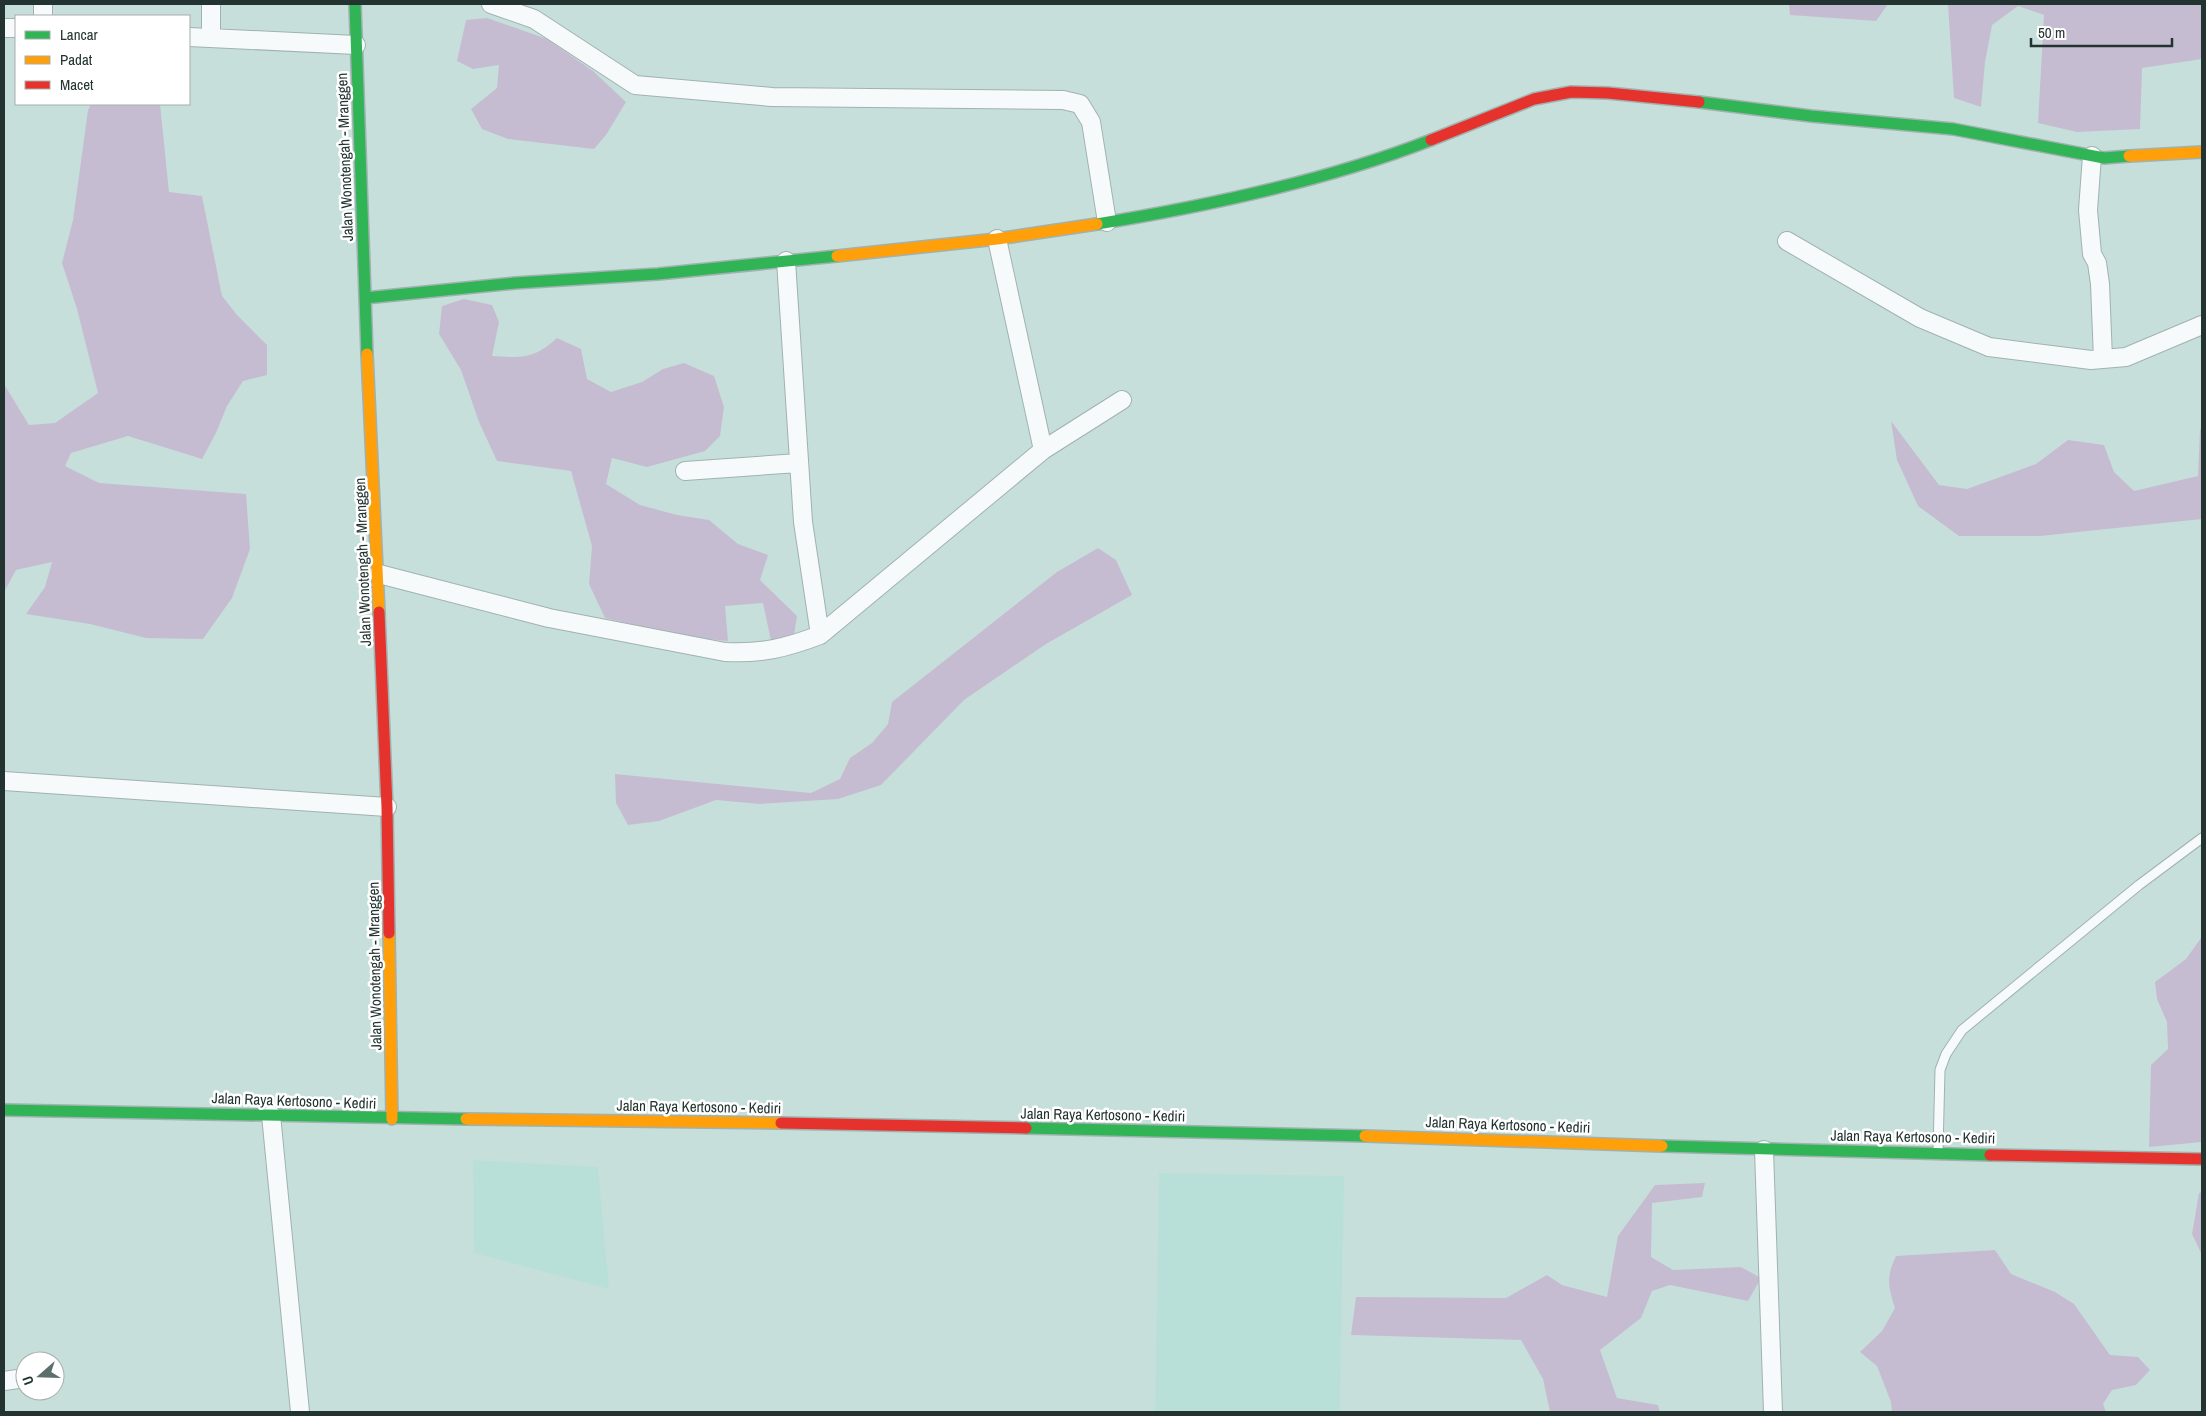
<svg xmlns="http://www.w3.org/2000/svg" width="2206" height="1416" font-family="'Archivo Narrow',sans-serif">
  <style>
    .built { fill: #b8e0d9 }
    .green { fill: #c6bcd2 }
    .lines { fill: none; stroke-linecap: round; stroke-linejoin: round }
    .lane-casing { stroke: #a0b2b0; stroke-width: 11 }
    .street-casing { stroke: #a0b2b0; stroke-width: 20 }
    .fast-casing { stroke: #a0b2b0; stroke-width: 14 }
    .slow-casing { stroke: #a0b2b0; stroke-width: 14 }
    .jam-casing { stroke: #a0b2b0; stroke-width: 14 }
    .lane { stroke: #f7fafa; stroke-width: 9 }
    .street { stroke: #f7fafa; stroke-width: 18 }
    .fast { stroke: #30b455; stroke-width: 11 }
    .slow { stroke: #ff9f0a; stroke-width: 11 }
    .jam { stroke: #e5322d; stroke-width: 11 }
    .labels { text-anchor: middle; stroke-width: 5; stroke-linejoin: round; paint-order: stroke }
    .street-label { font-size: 15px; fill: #223330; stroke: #fff }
  </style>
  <rect width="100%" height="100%" fill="#c7dfdb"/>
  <path class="built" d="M473,1160L598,1167L609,1289L474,1253Z
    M1159,1173L1344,1176L1340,1412H1155Z"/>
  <path class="green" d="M1789,4H1888L1876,21L1790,15Z
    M1948,4H2202V59L2142,68L2140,129L2077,132L2038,123L2044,15L2018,6L1992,25L1985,62L1981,107L1954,98Z
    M487,18L547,39L593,71L626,102L606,135L594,149L508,139L482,129L471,109L497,88L499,65L473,69L457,61L466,20Z
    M91,104H160L169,192L202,196L222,296L237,315L267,345V375L243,381L227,406L216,433L202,459L128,436L71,453L65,466L99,483L246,494L250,549L232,598L203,639L146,638L90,624L26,614L45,587L52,562L16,570L4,592V384L29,425L55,423L98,393L77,309L62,263L73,220L88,110Z
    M464,299L492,305L499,322L492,356C522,358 534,359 557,338L581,349L587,379L611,392L642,382L663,369L684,363L714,376L724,407L720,436L705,451L647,467L612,458L606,484L640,505L677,515L709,520L738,544L768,555L760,580L797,616L794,635L771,641L763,603L725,606L728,641L686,637L605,618L589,584L592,546L571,471L497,461L479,422L461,370L439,334L442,306Z
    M1891,421L1939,485L1967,489L2036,464L2068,440L2104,445L2114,472L2134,491L2198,476L2200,430L2202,427V519L2040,536H1959L1918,506L1897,460Z
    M1098,548L1116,560L1132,595L1046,644L964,700L881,785L838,799L760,804L716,800L659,821L628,825L616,803L615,774L811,793L840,779L850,758L872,743L888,724L892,702L1057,572Z
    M2201,938L2202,1142L2149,1147L2151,1065L2168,1049L2167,1022L2157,999L2155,982L2186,959Z
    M1705,1183L1702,1197L1652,1203L1651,1257L1673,1270L1741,1267L1761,1278L1748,1301L1670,1285L1652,1291L1641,1318L1600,1350L1617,1398L1658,1405L1660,1412H1550L1543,1379L1521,1340L1351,1335L1356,1297L1506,1298L1547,1275L1562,1285L1607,1297L1618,1236L1655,1185Z
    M2202,1192V1255L2192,1234L2199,1193Z
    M1995,1250L2011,1274L2055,1292L2074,1304L2110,1355L2138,1357L2150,1370L2136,1385L2112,1390L2103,1404L2106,1412H1892L1891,1402L1877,1366L1860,1352L1882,1331L1895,1308C1888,1286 1886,1277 1896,1256Z"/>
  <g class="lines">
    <g class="lane-casing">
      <path id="lane" d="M1938,1150L1940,1070L1946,1054L1962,1030L2139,885L2202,838"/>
    </g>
    <g class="street-casing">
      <path id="street" d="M211,4V38
        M491,4L534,19L635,85L772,97L1063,100L1080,104L1091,122L1107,222
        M43,16V4
        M4,28H16
        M189,37L356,45
        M2092,156L2088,210L2092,254L2097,263L2100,284L2103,359
        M1787,241L1920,318L1989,347L2091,360L2126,357L2202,325
        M786,261L803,522L820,635
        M1043,450L1122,400
        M685,471L798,463
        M379,574L549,618L725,652C761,654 786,648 820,635L1043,450L997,239
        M4,781L387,807
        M271,1115L300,1412
        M1764,1150L1773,1412
        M4,1381L18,1379"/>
    </g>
    <g class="fast-casing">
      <path id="fast" d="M355,4L367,354
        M1699,102L1811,116L1953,129L2104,158L2129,156
        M1097,224C1208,206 1326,181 1431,140
        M365,298L515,283L658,274L837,256
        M4,1110L466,1119
        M1026,1128L1365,1136
        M1662,1146L1990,1155"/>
    </g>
    <g class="slow-casing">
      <path id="slow" d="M2129,156L2202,152
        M837,256L997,239L1097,224
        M367,354L379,612
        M389,933L392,1119
        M466,1119L781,1123
        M1365,1136L1662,1146"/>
    </g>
    <g class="jam-casing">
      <path id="jam" d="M1431,140L1534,99L1571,92L1608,93L1699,102
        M379,612L387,807L389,933
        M781,1123L1026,1128
        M1990,1155L2202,1159"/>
    </g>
    <use href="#lane" class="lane"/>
    <use href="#street" class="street"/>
    <use href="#fast" class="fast"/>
    <use href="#slow" class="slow"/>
    <use href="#jam" class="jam"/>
  </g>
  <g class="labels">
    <g class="street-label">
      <text transform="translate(345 157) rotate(-92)" y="5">Jalan Wonotengah - Mranggen</text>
      <text transform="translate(363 562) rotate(-92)" y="5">Jalan Wonotengah - Mranggen</text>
      <text transform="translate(375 966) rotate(-91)" y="5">Jalan Wonotengah - Mranggen</text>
      <text transform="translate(294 1101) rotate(2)" y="5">Jalan Raya Kertosono - Kediri</text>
      <text transform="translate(699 1107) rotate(1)" y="5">Jalan Raya Kertosono - Kediri</text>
      <text transform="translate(1103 1115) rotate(1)" y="5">Jalan Raya Kertosono - Kediri</text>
      <text transform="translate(1508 1125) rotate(2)" y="5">Jalan Raya Kertosono - Kediri</text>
      <text transform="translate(1913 1137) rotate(1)" y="5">Jalan Raya Kertosono - Kediri</text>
    </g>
  </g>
  <rect width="2206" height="1416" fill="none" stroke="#223330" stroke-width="10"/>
  <rect x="15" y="15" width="175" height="90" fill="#ffffff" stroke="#a7adac"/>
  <rect x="25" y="31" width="25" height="8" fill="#30b455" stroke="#a7adac"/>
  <text x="60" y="40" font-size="15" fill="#223330">Lancar</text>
  <rect x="25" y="56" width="25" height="8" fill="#ff9f0a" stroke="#a7adac"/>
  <text x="60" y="65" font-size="15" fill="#223330">Padat</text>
  <rect x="25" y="81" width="25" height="8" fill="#e5322d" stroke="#a7adac"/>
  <text x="60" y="90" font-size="15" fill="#223330">Macet</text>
  <g transform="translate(40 1376) rotate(250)"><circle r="24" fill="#ffffff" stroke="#a7adac"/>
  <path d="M0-4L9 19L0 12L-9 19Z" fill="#5c6f6c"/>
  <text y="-8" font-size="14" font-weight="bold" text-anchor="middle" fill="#223330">U</text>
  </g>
  <path d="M2031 38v8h141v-8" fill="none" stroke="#223330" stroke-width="2.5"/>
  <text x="2038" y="38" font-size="15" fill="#223330" stroke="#ffffff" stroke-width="4" paint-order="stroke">50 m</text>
</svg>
